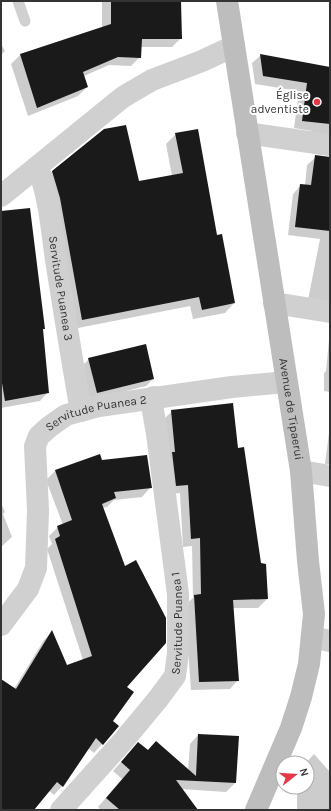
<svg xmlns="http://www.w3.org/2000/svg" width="331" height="811" font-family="Karla,sans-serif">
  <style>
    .shadow { fill: #0003 }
    .building { fill: #1a1a1a }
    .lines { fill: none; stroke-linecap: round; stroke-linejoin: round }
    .service { stroke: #d0d0d0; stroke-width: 11 }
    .minor { stroke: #d0d0d0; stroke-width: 22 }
    .secondary { stroke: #bdbdbd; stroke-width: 22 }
    .poi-dot { fill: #e63946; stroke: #fff; stroke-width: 1.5 }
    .labels { text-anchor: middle; stroke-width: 4; stroke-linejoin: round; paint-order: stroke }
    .poi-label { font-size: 12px; fill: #333; stroke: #fff; text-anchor: end }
    .street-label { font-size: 12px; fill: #333; stroke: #fff }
  </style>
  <rect width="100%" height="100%" fill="#fff"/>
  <path class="shadow" d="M102,1H180L181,38L172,47H140V57L131,66L109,65L84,76L87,87L78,96L28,116L11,64L20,55L102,28Z
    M1,44L5,51L1,55Z
    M261,55L330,68V144L311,139L312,131L294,128L299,91L255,84L252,63Z
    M176,134L217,236L234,303L225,313L193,319L190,306L73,329L43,181L53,171L138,182L172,176L166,144Z
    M316,157L330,158V311L307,305L320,239L288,235L293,194L301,185L305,186L307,165Z
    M1,212L44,329L42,330L48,392L40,401L1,408Z
    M330,330V392L324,391V373L326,371Z
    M89,359L153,379L146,386L90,400L82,366Z
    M172,411L237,449L267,599L258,608H232L238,680L230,689L191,690L185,605L193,598L192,546L183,547L180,493L168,494L163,420Z
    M330,425V464H325Z
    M100,455L102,461L150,488L142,497L114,500L107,507L102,508L125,687L112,721L118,726L94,753L88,748L62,786L54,795L49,791L33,810H1V680L14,689L44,640L52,632L66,666L83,660L47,549L52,544L49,536L58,527L63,525L46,480L55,471Z
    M1,503L5,512L3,514L12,537L1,547Z
    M198,735L235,783L226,792L181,789L196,810H101L98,807L122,779L113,771L130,752L147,751L188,771L190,744Z
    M314,754L330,772V810H297V790L298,787H307L306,763Z"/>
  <path class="building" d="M111,1H181L182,39H142L141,58L118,57L83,72L88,87L37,108L20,54L111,24Z
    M260,54L330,67V124L302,121L307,83L263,76Z
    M126,125L139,181L183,173L175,133L198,129L217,235L222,234L235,303L202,310L199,297L82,320L60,198L52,171L104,129Z
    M315,155L330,157V231L295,227L300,184L311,185Z
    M30,208L45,329H43L49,393L5,401L1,377V211Z
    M146,344L154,379L97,393L88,358Z
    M233,403L238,448L244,447L261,563L266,564L268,599L233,600L239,681L199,682L194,595L201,594L200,538L191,539L188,485L176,486L172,452H175L171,410Z
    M100,454L102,460L147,455L152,488L114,492L116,498L102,504L125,566L136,560L166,618V643L127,687L134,692L113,721L119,726L103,745L96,738L63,787L57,782L34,810H1V679L16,689L52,630L67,665L92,656L55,539L60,536L57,526L72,520L55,470Z
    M198,734L239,736L236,783L176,780L198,810H120L106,798L130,770L121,762L138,742L148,750L156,741L196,776Z"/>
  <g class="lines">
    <path class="service" d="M18,1L25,21"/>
    <g class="minor">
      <path d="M247,133L330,145"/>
      <path id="s1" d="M37,167C49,192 52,232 56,260C64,310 72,361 81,411"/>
      <path d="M1,196L123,97L152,80L202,61L234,46"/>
      <path d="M274,303L330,312"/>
      <path d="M301,471L330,476"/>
      <path id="s2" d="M1,625L28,589L36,568L38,510L35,446L39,436L49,427L66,415L99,406L232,387L286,382"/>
      <path d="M312,637L330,641"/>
      <path id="s3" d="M61,810L124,740L158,699L175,676L178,653V594L157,434L152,405L154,397"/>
    </g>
    <path class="secondary" id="s4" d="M227,1L301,471L308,561L314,614L309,664L301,697L291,728L256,810"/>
  </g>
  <circle class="poi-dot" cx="317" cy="102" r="4"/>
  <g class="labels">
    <g class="poi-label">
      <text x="309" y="99">Église<tspan x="309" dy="14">adventiste</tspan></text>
    </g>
    <g class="street-label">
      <text dy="4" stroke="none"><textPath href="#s1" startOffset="124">Servitude Puanea 3</textPath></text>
      <text dy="4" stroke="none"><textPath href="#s4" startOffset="413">Avenue de Tipaerui</textPath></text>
      <text dy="4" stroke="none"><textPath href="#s2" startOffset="264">Servitude Puanea 2</textPath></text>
      <text dy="4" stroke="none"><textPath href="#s3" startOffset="229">Servitude Puanea 1</textPath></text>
    </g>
  </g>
  <rect width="331" height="811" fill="none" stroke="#333333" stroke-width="4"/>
  <g transform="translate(295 775) rotate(73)"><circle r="19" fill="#ffffff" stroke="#adadad"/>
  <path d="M0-3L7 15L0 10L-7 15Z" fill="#e63946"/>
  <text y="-6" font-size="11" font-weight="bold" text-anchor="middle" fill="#333333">N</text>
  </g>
</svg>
